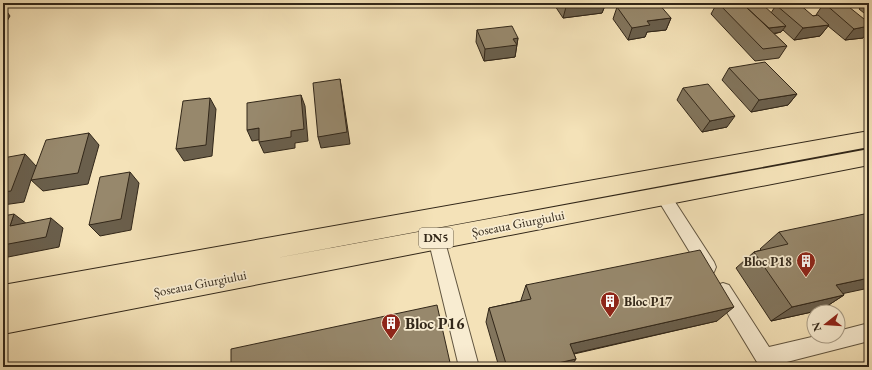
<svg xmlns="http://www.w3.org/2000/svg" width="872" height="370" font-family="'EB Garamond',serif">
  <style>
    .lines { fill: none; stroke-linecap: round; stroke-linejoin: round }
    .service-casing { stroke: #625641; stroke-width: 2 }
    .trunk-casing { stroke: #322719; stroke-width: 2 }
    .service { fill: #f8ecd1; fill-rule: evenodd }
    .trunk { fill: #f4e2b8; fill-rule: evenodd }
    .wall { fill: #82755d; stroke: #322719 }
    .shaded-wall { fill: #6a5f4c; stroke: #322719 }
    .building { fill: #97886c; stroke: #322719 }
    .labels { text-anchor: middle; stroke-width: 3.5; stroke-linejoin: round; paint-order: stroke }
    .shield { fill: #f8ecd1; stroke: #6d6250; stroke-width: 1 }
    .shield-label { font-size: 12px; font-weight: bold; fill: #322719 }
    .street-label { font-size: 13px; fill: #322719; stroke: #f8ecd1 }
    .poi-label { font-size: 13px; font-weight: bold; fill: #322719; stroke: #f8ecd1; text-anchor: end }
    .near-poi-label { font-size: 16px; font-weight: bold; fill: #322719; stroke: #f8ecd1; text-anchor: start }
  </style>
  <rect width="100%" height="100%" fill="#f4e2b8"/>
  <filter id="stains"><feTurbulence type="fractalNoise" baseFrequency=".005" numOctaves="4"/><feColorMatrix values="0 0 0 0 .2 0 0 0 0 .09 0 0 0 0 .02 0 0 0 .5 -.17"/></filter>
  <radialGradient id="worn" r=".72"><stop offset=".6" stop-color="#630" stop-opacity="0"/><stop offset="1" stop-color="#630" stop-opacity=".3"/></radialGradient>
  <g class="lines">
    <g class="service-casing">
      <path id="service" d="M663,189L668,191L714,262L716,267L714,272L708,275L702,272L655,195L658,191Z
        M436,231L442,233L444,238L479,367H459L428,238L430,233Z
        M723,283L729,285L769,347L816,336H838V331L869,323V341L779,364L781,367H760L714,291L717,285Z"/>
    </g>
    <g class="trunk-casing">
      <path id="trunk" d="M869,131V147L271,259L869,149V165L3,334V285Z"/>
    </g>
    <use href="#service" class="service"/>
    <use href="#trunk" class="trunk"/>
  </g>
  <path class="wall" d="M553,3H606L602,13L563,18Z
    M717,3H742L746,7L771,13L776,5L813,16H816V15L824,3H844L863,38L845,40L828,26L820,36L794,40L783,30L781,32L774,34L787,46L779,58L755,61L711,14Z
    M864,3H869V17L859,9Z
    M617,7L671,18L666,30L647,32L645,37L628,40L613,19Z
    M477,30L518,38L515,57L484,61L476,42Z
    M729,68L797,94L788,105L751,112L722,80Z
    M683,88L727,127L702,132L677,100Z
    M779,232L843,293L844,295L821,310L771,321L736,268L754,252L761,250L760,249Z
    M526,285L717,321L574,354L576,359L570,367H499L486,322L489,308L521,301V300Z"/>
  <path class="shaded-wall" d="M594,3H606L602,13L563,18L566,7Z
    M3,6L10,16L3,28Z
    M671,18L666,30L647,32L645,37L628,40L632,28L647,21Z
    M829,25L820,36L794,40L803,28Z
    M786,26L781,32L765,35L769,28Z
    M869,26V30L863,38L845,40L854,29Z
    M518,38L515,57L484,61L485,49L513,39Z
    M340,79L342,91L350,144L321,148L318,137Z
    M797,94L788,105L751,112L759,100Z
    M301,95L305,106L308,141L295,143V148L264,153L259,142L291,131Z
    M210,98L216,109L212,156L184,161L176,149Z
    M735,116L727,127L702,132L710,121Z
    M259,128L264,139L252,141L247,130Z
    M89,133L99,145L88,184L43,191L31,180L24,202L3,205V192L25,154L36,166Z
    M130,172L139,183L131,230L100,236L89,225Z
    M14,214L27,224L10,226Z
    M51,218L63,228L59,247L3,258V245Z
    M869,278V288L813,300L836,285Z
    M844,295L821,310L771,321L792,307Z
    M734,307L717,321L562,356L570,344Z
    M576,359L570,367H540Z"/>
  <path class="building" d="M564,3H594L566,7Z
    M649,3H658L671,18L647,21L650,25L632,28L617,7Z
    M718,3H742L787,46L763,49Z
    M789,3H798L813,16L818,15L829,25L803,28L776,5Z
    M824,3H844L869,23V26L854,29Z
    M762,4L786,26L769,28L746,7Z
    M512,26L518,38L513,39L517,45L485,49L477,30Z
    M765,62L797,94L759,100L729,68Z
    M340,79L347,132L318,137L313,83Z
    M708,84L735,116L710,121L683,88Z
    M301,95L304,129L291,131V137L259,142V128L247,130V103Z
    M210,98L206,145L176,149L183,101Z
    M89,133L78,173L31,180L46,140Z
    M25,154L11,191L3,192V158Z
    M130,172L121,219L89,225L100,177Z
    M869,213V278L836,285L844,295L792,307L754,252L788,244L779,232Z
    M14,214L10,226L51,218L46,237L3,245V216Z
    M700,250L734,307L570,344L576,359L540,367H507L489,308L531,299L526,285Z
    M437,305L451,367H220L231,365V349Z"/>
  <defs>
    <g id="building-pin" transform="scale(1)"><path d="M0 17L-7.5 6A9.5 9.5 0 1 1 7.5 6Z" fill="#8f2418" stroke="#f8ecd1"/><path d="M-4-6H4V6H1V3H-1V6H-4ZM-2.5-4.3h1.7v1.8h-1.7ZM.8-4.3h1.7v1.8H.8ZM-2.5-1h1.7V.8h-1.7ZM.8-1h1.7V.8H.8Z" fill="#fff"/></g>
  </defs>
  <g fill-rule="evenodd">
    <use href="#building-pin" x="806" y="261"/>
    <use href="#building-pin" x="610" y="301"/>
    <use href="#building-pin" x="391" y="323"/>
  </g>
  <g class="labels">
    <rect class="shield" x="419" y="228" width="34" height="20" rx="3"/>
    <g class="shield-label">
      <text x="436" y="242">DN5</text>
    </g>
    <g class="street-label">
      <text transform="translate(518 223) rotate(-11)" y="5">Șoseaua Giurgiului</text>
      <text transform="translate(200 283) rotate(-11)" y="5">Șoseaua Giurgiului</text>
    </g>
    <g class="poi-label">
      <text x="792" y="266">Bloc P18</text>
      <text x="624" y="306" text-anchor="start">Bloc P17</text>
    </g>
    <g class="near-poi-label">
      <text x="405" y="329">Bloc P16</text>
    </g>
  </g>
  <rect width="872" height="370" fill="none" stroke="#f4e2b8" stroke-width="16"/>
  <rect x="4" y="4" width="864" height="362" fill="none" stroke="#322719" stroke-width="2"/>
  <rect x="8" y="8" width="856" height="354" fill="none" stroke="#322719"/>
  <g transform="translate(826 324) rotate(253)"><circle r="19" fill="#f8ecd1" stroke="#a99d87"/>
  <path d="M0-3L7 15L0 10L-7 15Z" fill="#8f2418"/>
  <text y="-6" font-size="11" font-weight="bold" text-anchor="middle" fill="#322719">N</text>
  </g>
  <rect width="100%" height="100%" filter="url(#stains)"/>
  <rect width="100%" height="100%" fill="url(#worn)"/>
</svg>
